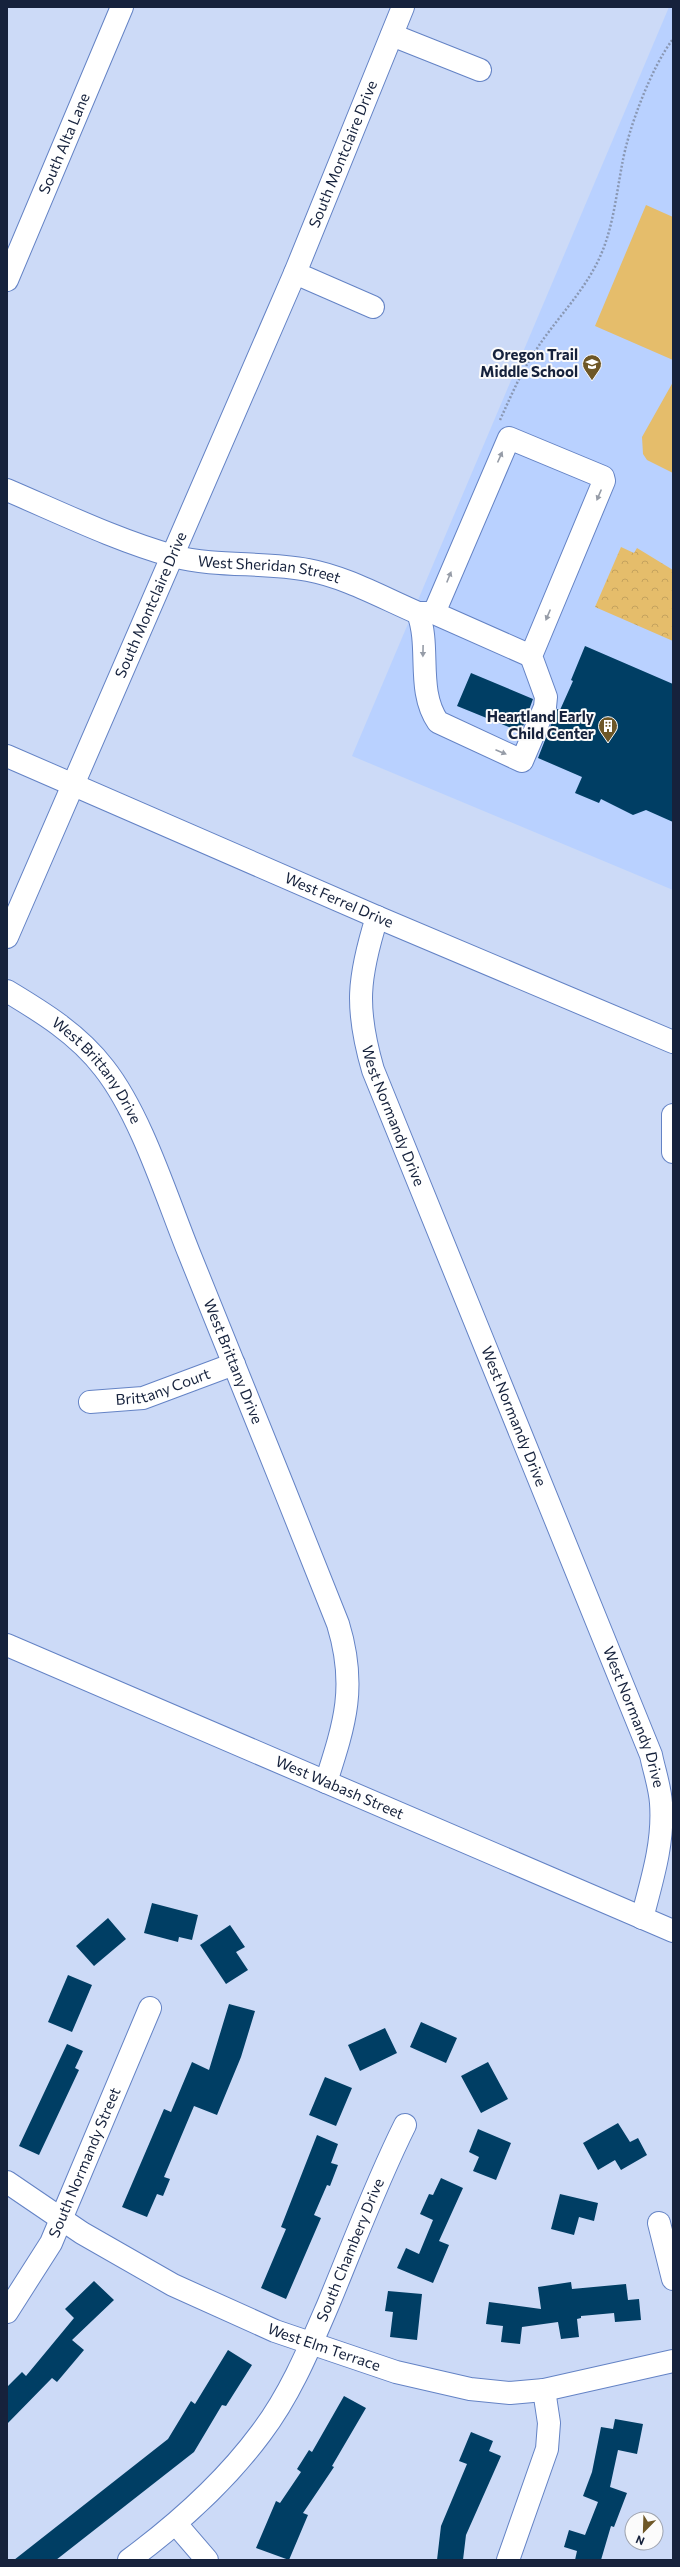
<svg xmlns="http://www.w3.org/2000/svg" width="680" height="2567" font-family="Commissioner,sans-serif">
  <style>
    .built { fill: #b9d1ff }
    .grass { fill: #e5bd6b }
    .park { fill: url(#park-crowns) }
    .building { fill: #003e64 }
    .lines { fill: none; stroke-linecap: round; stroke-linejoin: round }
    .minor-casing { stroke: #6483c5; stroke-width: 24 }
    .path { stroke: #8a98b4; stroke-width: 2.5; stroke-dasharray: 2 2; stroke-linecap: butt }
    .minor { stroke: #fff; stroke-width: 22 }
    .oneway { fill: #969ca7 }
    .labels { text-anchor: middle; stroke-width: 4; stroke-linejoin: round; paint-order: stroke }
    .street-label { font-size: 15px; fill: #16223c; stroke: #fbfbfb }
    .poi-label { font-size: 15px; font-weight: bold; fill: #16223c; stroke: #fbfbfb; text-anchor: end }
  </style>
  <defs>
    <pattern id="park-crowns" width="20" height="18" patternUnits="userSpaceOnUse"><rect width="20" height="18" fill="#e5bd6b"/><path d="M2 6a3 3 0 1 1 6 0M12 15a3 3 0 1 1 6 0" fill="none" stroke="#c4a25e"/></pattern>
  </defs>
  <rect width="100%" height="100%" fill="#ccdaf7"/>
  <path class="built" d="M669,7H673V890L352,756Z"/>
  <path class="grass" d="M646,205L673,217V360L595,326Z
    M673,382V473L647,460L643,454L642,437Z"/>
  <path class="park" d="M621,547L634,553L637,548L673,570V641L595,607Z"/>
  <path class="building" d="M585,646L673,684V822L646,810L633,815L601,799L599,803L575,793L582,777L538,758L557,709L560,710L573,681L571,680Z
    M471,673L533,699L521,732L457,706Z
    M152,1903L198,1915L192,1940L179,1937L178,1942L144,1933Z
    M108,1918L126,1939L94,1966L76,1946Z
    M230,1925L245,1947L236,1952L248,1970L226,1984L200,1945Z
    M68,1975L92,1985L72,2032L48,2022Z
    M229,2004L255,2011L241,2057L217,2115L194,2106L164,2177L170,2179L163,2196L157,2194L147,2217L122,2207L164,2109L171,2112L192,2062L209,2070Z
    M421,2022L457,2038L446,2063L410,2047Z
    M385,2028L397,2053L360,2071L348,2045Z
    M67,2044L83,2051L75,2068L79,2070L39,2155L19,2146Z
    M488,2062L508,2099L481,2113L461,2076Z
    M325,2077L352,2088L336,2126L309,2115Z
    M618,2123L630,2142L638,2138L647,2155L621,2170L615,2160L598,2170L583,2143Z
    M478,2129L511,2143L496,2180L473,2171L479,2157L469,2152Z
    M317,2135L338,2144L331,2163L338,2165L330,2186L327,2185L314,2215L321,2218L286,2299L261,2288L286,2229L281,2227Z
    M441,2178L463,2188L439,2241L449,2245L433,2283L397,2268L406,2248L419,2254L433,2220L420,2214L429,2194L433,2195Z
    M560,2194L598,2203L594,2221L579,2217L574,2235L551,2229Z
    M94,2281L114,2300L72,2340L84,2350L57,2382L52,2378L7,2424V2387L22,2372L26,2376L74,2318L65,2309Z
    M571,2282L572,2289L626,2284L628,2300L639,2299L641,2320L615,2322L614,2313L581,2316V2318L577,2319L579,2337L561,2339L558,2322L522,2327L520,2344L501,2342L503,2326L486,2324L489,2302L541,2309L538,2287Z
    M388,2291L422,2294L417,2340L390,2337L393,2312L385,2311Z
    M228,2350L252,2365L226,2406L222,2405L194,2452L56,2560H14L168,2439L191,2401L195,2404Z
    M344,2396L366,2408L332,2466L334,2467L303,2513L308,2515L289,2560L256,2548L276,2501L280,2503L301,2472L297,2469L309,2450L312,2452Z
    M615,2419L643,2424L637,2454L618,2450L610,2487L627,2493L614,2527L611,2526L601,2560H575L577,2551L564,2547L569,2530L585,2535L598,2502L583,2496L592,2472L601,2427L613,2429Z
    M471,2432L493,2441L489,2451L501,2456L466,2535L463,2560H437L441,2526L467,2464L459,2461Z"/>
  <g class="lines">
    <g class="minor-casing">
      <g id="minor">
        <path d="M392,35L480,70"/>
        <path d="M295,273L373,307"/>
        <path id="s1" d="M7,280L122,7"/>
        <path id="s2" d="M7,490C61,513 116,540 173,556C218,568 263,561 308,570C346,577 383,598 418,613H434L531,656"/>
        <path d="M418,613C431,647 416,690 438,722L522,761L545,707L546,697L531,656L604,481L603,477L509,438L434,613"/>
        <path id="s3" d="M7,756L377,917L673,1042"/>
        <path id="s4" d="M377,917C358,978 355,1008 373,1070L651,1755C654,1770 660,1787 661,1803C664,1842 652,1880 642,1918"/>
        <path id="s5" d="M7,937L295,273L403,7"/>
        <path id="s6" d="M7,991C42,1012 78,1034 104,1068C141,1115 166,1196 189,1253C239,1377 289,1500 338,1624C357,1686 345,1723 326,1782"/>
        <path d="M673,1115V1152"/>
        <path id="s7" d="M90,1402L143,1398L234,1364"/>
        <path id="s8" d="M7,1645L673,1931"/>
        <path id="s9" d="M7,2182L82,2233L173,2285L275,2331L396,2372L470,2389L510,2393L544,2390L673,2361"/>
        <path d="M659,2223L673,2279"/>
        <path id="s10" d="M7,2312L51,2243L150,2008"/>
        <path d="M176,2524L207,2560"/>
        <path id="s11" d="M129,2560C179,2523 224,2483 261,2433C290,2395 309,2349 328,2305C353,2245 376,2183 405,2125"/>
        <path d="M508,2560L547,2449L549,2423L544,2390"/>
      </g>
    </g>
    <path class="path" d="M500,420C511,396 521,372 536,350C556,319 583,293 599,259C613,229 616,196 622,165C628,129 651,68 673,39"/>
    <use href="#minor" class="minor"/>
  </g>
  <defs><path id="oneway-solid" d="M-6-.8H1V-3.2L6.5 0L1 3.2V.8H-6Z"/></defs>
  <g class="oneway">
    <use href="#oneway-solid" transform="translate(500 457) rotate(-66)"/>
    <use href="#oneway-solid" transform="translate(599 495) rotate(113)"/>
    <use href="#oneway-solid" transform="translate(449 577) rotate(-68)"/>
    <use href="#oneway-solid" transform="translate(548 615) rotate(113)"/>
    <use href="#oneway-solid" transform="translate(423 651) rotate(91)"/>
    <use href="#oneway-solid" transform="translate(501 752) rotate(23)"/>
  </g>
  <defs>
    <g id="school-pin" transform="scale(1)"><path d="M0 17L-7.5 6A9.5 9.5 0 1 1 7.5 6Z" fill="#6e5727" stroke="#fbfbfb"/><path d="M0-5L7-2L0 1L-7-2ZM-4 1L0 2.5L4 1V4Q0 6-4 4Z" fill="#fff"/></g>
    <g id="building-pin" transform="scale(1)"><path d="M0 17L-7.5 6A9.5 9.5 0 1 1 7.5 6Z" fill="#6e5727" stroke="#fbfbfb"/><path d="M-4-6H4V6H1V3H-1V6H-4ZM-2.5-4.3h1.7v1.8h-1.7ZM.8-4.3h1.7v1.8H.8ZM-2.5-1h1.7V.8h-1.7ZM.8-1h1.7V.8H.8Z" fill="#fff"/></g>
  </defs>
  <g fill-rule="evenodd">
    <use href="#school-pin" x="592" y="364"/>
    <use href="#building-pin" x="608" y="726"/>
  </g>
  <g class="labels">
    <g class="street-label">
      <text dy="5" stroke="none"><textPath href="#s1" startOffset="148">South Alta Lane</textPath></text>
      <text dy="5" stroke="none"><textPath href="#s5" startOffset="852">South Montclaire Drive</textPath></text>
      <text dy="5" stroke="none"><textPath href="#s2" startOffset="276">West Sheridan Street</textPath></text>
      <text dy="5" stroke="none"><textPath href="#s5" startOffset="362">South Montclaire Drive</textPath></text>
      <text dy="5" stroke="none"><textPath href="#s3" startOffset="362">West Ferrel Drive</textPath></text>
      <text dy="5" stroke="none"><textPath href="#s6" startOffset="122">West Brittany Drive</textPath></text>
      <text dy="5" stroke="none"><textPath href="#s4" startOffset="206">West Normandy Drive</textPath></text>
      <text dy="5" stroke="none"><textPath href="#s6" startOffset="446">West Brittany Drive</textPath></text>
      <text dy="5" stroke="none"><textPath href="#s7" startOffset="75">Brittany Court</textPath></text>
      <text dy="5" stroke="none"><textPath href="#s4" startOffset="530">West Normandy Drive</textPath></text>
      <text dy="5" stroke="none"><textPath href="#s4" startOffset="854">West Normandy Drive</textPath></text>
      <text dy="5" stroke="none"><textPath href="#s8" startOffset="362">West Wabash Street</textPath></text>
      <text dy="5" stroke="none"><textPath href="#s10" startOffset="169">South Normandy Street</textPath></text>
      <text dy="5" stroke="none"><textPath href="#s11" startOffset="388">South Chambery Drive</textPath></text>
      <text dy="5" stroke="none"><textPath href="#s9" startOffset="359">West Elm Terrace</textPath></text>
    </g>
    <g class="poi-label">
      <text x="578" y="360">Oregon Trail<tspan x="578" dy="17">Middle School</tspan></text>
      <text x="594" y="722">Heartland Early<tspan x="594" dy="17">Child Center</tspan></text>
    </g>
  </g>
  <rect width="680" height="2567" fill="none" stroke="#16223c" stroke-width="16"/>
  <g transform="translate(644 2531) rotate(203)"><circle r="19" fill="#fbfbfb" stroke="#9fa4af"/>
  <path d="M0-3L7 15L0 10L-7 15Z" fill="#6e5727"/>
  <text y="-6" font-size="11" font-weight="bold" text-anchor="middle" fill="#16223c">N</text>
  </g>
</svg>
